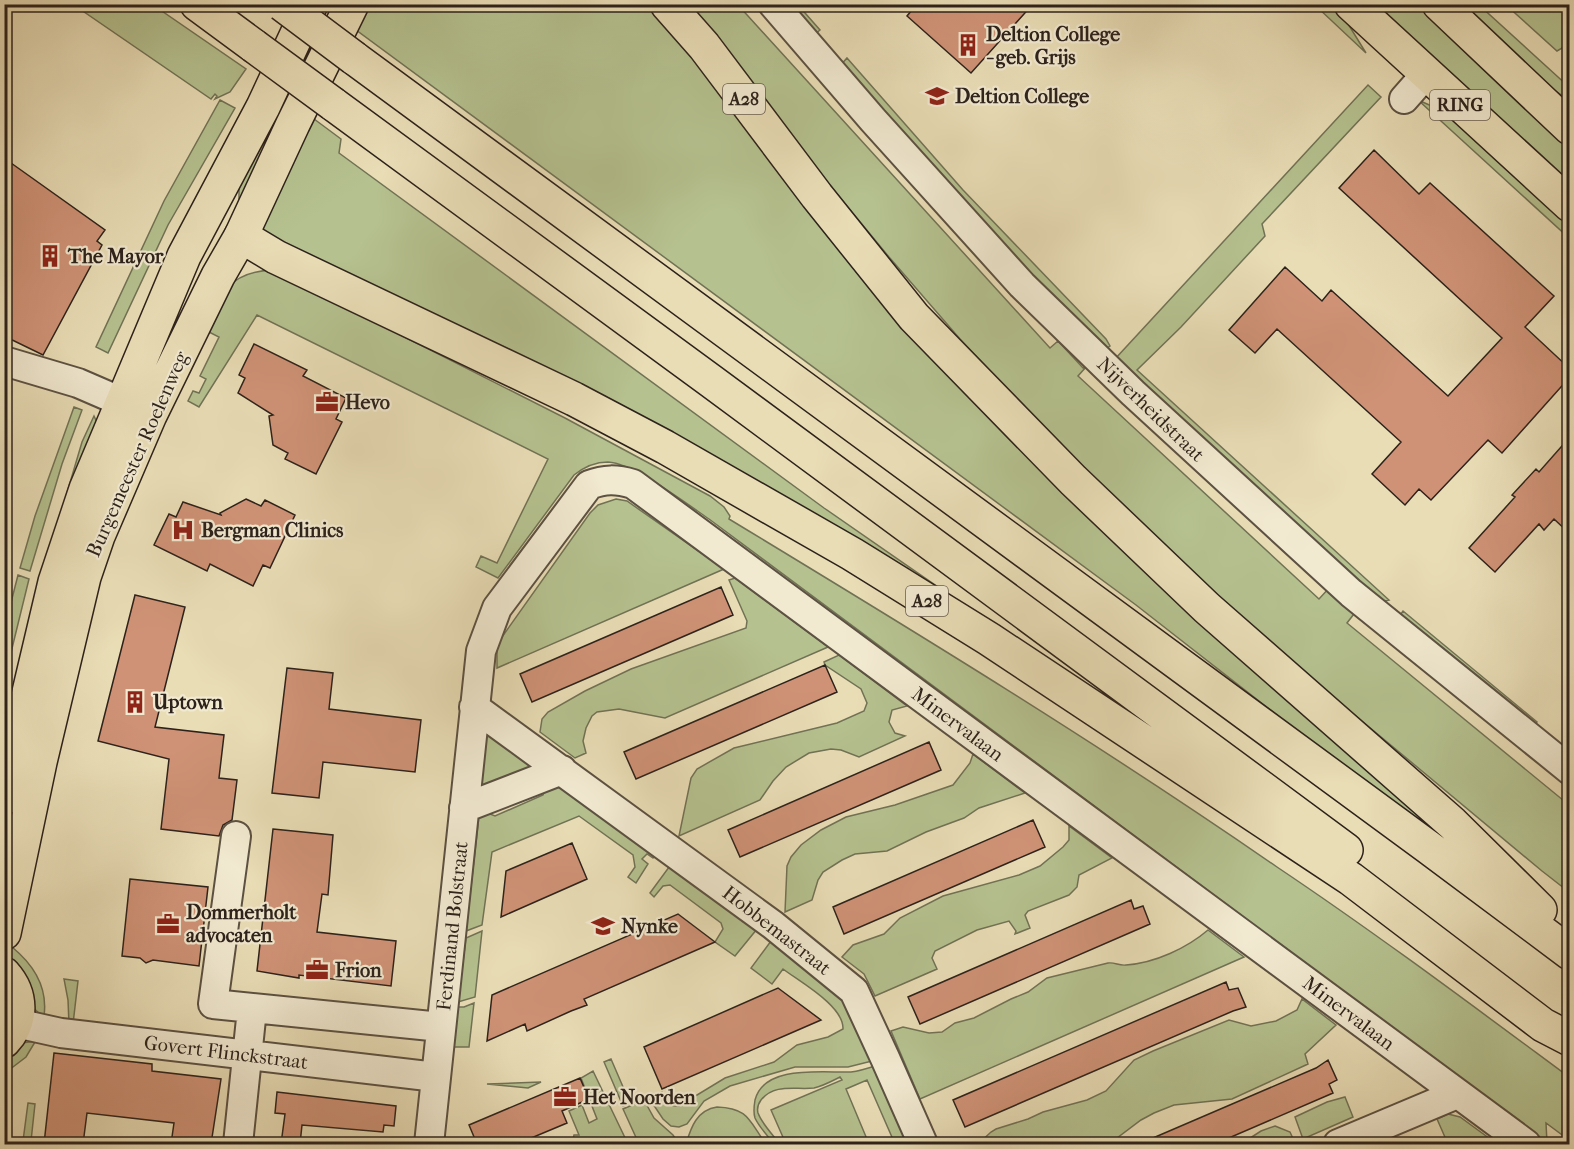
<svg xmlns="http://www.w3.org/2000/svg" width="1574" height="1149" font-family="'IM FELL French Canon',serif">
  <style>
    .green { fill: #b5c18f; stroke: #717255; stroke-width: 1.5 }
    .building { fill: #cf9276; stroke: #2d221b; stroke-width: 1.5 }
    .lines { fill: none; stroke-linecap: round; stroke-linejoin: round }
    .minor-casing { stroke: #5c5142; stroke-width: 32 }
    .major-casing { stroke: #2d221b; stroke-width: 36 }
    .highway-casing { stroke: #2d221b; stroke-width: 36 }
    .minor { stroke: #f1e9d0; stroke-width: 28 }
    .major { stroke: #e9ddb6; stroke-width: 33 }
    .highway { stroke: #e9ddb6; stroke-width: 33 }
    .highway-bridge-casing { stroke: #2d221b; stroke-width: 36; stroke-linecap: butt }
    .highway-bridge { stroke: #e9ddb6; stroke-width: 33 }
    .labels { text-anchor: middle; stroke-width: 4.5; stroke-linejoin: round; paint-order: stroke }
    .shield { fill: #f1e9d0; stroke: #685e51; stroke-width: 1.5 }
    .shield-label { font-size: 18px; font-weight: bold; fill: #2d221b }
    .poi-label { font-size: 20px; font-weight: bold; fill: #2d221b; stroke: #f1e9d0; text-anchor: start }
    .street-label { font-size: 20px; fill: #2d221b; stroke: #f1e9d0 }
  </style>
  <rect width="100%" height="100%" fill="#e9ddb6"/>
  <filter id="stains"><feTurbulence type="fractalNoise" baseFrequency=".00333" numOctaves="4"/><feColorMatrix values="0 0 0 0 .2 0 0 0 0 .09 0 0 0 0 .02 0 0 0 .5 -.17"/></filter>
  <radialGradient id="worn" r=".72"><stop offset=".6" stop-color="#630" stop-opacity="0"/><stop offset="1" stop-color="#630" stop-opacity=".3"/></radialGradient>
  <path class="green" d="M74,5H153L246,69L230,92L215,99L217,96L215,94L211,99Z
    M358,5H651L665,18L803,193L1450,832L1443,845L1136,605L348,24Z
    M686,5H738L1050,348L1058,341L1083,368L1086,367L1078,376L1319,599L1330,587L1357,610L1347,623L1569,805V892L1542,871L1315,682L1231,609L1066,452L960,339L889,257L823,177L704,24Z
    M784,5H798L820,30L813,36Z
    M1314,5L1337,6L1366,53L1316,6Z
    M1370,5H1421L1569,140V186Z
    M1456,5H1479L1569,87V100L1542,82Z
    M1506,5H1569V44L1557,51Z
    M847,58L963,190L1106,339L1110,346L1107,348H1100L839,67Z
    M1368,85L1381,97L1262,224L1265,236L1181,327L1137,370L1389,600L1381,602L1115,359Z
    M281,94L295,104L239,209V185Z
    M220,100L235,108L168,225L108,353L96,347L164,201Z
    M1418,100L1461,119L1569,218V238Z
    M306,113L341,139L339,153L824,508L1124,716L257,237Z
    M272,270L565,418L710,496L724,507L730,516L729,519C914,631 1099,744 1277,867C1377,934 1473,1006 1569,1077V1140L1546,1123L1547,1143L709,519C687,504 633,463 608,462C596,462 584,467 574,475L498,578L476,567L481,556L497,563L548,459L257,315L199,407L188,401L193,391L199,393L206,379L200,376L219,337L209,332C217,294 230,272 272,270Z
    M74,407L82,410L62,464L30,571L20,568L35,516Z
    M94,416L99,427L56,530L82,442Z
    M616,499L627,501L724,569L497,668V644L590,513L598,505Z
    M18,575L29,579L5,677V626Z
    M735,578L828,647L665,718L619,709L597,712L592,716L586,728L583,741L586,753L575,758L540,732L542,719L548,712L585,691L631,669L746,628L747,621L729,580Z
    M1403,611L1537,722L1533,725L1403,625L1401,614Z
    M839,655L907,706L892,710L889,722L895,733L905,736L859,757L841,750L831,749L809,753L786,767L773,781L760,800L679,836L691,778L697,769L734,748L837,723L864,711L867,703L861,689L825,665L824,662Z
    M489,733L528,754L533,769L484,787L481,784L485,737Z
    M973,754L1025,793L979,808L964,818L926,832L887,851L855,854L842,860L823,872L818,880L812,900L785,912L787,866L791,857L801,845L821,830L846,817L895,805L953,785L970,763Z
    M554,782L657,852L653,858L647,854L642,859L648,864L636,883L628,877L635,867L633,855L579,816L492,852L482,925L466,931L479,816L485,812L495,816L543,795L546,786Z
    M1069,826L1112,858L1079,875L1077,887L1069,895L1028,911L1025,915L1030,928L1015,934L1016,931L1009,921L977,930L935,951L932,958L937,969L875,996L864,974L842,957L853,945L884,934L900,918L943,896L1019,875L1040,866L1063,847L1069,840Z
    M672,863L757,929L735,956L715,942L723,929L721,923L670,885L663,886L654,897L650,893Z
    M1208,930L1244,957L920,1099L891,1031L903,1027L929,1033L942,1032L955,1023L974,1018L1011,999L1028,992L1047,978L1108,963C1115,962 1119,966 1126,965C1155,963 1187,948 1208,930Z
    M482,931L475,997L458,1002L466,938Z
    M771,941L838,986L876,1060L848,1067H795L730,1086L704,1101L687,1124L679,1127L671,1126L663,1119L649,1098L662,1092C665,1101 669,1107 679,1106L725,1078L774,1062L797,1045L828,1037L843,1029C844,1006 800,982 783,969L772,984L751,968Z
    M12,947C34,965 48,987 44,1016C28,1010 10,966 9,948Z
    M64,979L78,981L73,1024H69L68,1000Z
    M1302,999L1336,1025L1305,1054L1308,1064L1232,1099L1174,1105L1154,1113L1141,1120L1109,1144H978L991,1132L996,1129L1028,1119L1043,1112L1087,1100L1106,1091L1134,1060L1153,1051L1229,1020L1251,1026L1276,1021L1297,1010Z
    M474,1003L469,1047H453L458,1007H464Z
    M35,1042L26,1057L5,1073C5,1068 3,1062 5,1057C8,1047 26,1041 35,1042Z
    M611,1059L630,1103L623,1106L604,1062Z
    M878,1065L912,1144H895L867,1080L846,1089L869,1144H786L771,1110L842,1080L840,1077C832,1081 823,1086 814,1088C795,1090 775,1083 761,1100C758,1104 757,1109 758,1113C762,1124 773,1135 780,1144H774C768,1136 759,1127 755,1118C753,1112 754,1106 755,1100C764,1064 824,1073 851,1072C860,1071 869,1068 878,1065Z
    M593,1071L628,1144H572L574,1135H579L569,1111L582,1105L589,1123L597,1119L581,1078Z
    M541,1082L528,1088L487,1084Z
    M1345,1097L1353,1117L1303,1139L1295,1117L1327,1102Z
    M644,1100L654,1118L673,1135L679,1144H673L669,1141L658,1144H639L623,1109Z
    M28,1103L35,1104L31,1141H23Z
    M717,1107C749,1108 749,1121 766,1144H686C691,1127 697,1110 717,1107Z
    M1448,1114L1460,1117L1497,1144H1448L1437,1119Z
    M1275,1126L1290,1132L1295,1143L1290,1144H1246L1244,1142L1261,1131Z"/>
  <path class="building" d="M917,4H1033L971,73L907,16Z
    M1374,150L1419,194L1430,183L1554,296L1525,327L1569,368V378L1502,453L1488,440L1431,500L1419,489L1405,505L1372,474L1401,442L1277,329L1255,353L1229,330L1285,267L1322,301L1331,290L1448,396L1502,338L1339,188Z
    M4,158L105,230L97,241L102,245L43,355L4,336Z
    M254,344L307,370L303,376L346,398L336,419L342,422L316,474L285,459L288,453L273,445L269,416L273,415L238,393L245,378L239,375Z
    M1569,438V533L1554,519L1544,530L1539,524L1495,572L1469,548L1515,497L1512,495L1536,469L1539,472Z
    M246,499L261,506L265,500L295,515L270,568L263,565L253,586L210,564L207,571L154,545L169,514L176,517L183,502L221,515L220,513Z
    M721,587L733,615L532,702L520,674Z
    M135,595L185,607L155,727L224,735L219,778L237,780L232,820L223,825L219,836L161,829L169,759L98,741Z
    M825,665L837,692L636,779L624,752Z
    M287,668L333,673L329,709L421,720L415,772L323,762L319,798L272,793Z
    M929,742L941,770L740,857L728,830Z
    M1033,820L1045,847L844,934L833,907Z
    M273,829L333,835L328,895L322,894L317,932L396,941L391,986L299,975V978L257,971Z
    M572,843L587,879L501,917L506,871Z
    M130,879L208,887L199,966L153,960L146,963L140,958L122,956Z
    M1131,900L1134,909L1143,906L1150,924L920,1024L908,997Z
    M678,914L715,942L584,999L587,1005L571,1011L527,1031L525,1024L487,1041L492,995Z
    M1226,982L1229,990L1238,988L1246,1007L1233,1011L965,1127L953,1100Z
    M778,988L821,1020L662,1089L644,1047Z
    M54,1053L152,1064V1071L221,1079L211,1144H171L174,1123L87,1113L83,1144H44Z
    M1328,1060L1337,1080L1329,1084L1333,1093L1215,1144H1139L1316,1068Z
    M580,1078L589,1099L562,1111L567,1123L517,1144H477L469,1125Z
    M277,1092L396,1106L394,1126L384,1125L383,1132L302,1125L300,1144H281L285,1114L275,1113Z"/>
  <g class="lines">
    <g class="minor-casing">
      <path id="minor" d="M773,4L873,120L1022,285L1133,393L1351,593L1570,770
        M1404,99L1426,74
        M4,361L78,383L122,402
        M474,707L773,925L854,991L885,1058L923,1144
        M464,808L562,770
        M236,836L213,1004L441,1027
        M16,1023L61,1033L436,1077
        M238,1144L252,1009
        M429,1144L481,651L497,608L589,485C605,479 616,479 633,484L1526,1144
        M1338,1144L1457,1094"/>
    </g>
    <g class="major-casing">
      <path id="major" d="M1351,4L1570,205
        M1439,4L1570,128
        M4,798L55,582L86,489L184,256L263,107L311,4
        M4,933L40,762L84,577L98,536L150,415L218,276L241,236L293,124L352,4
        M4,974C22,994 23,1021 4,1041"/>
    </g>
    <g class="highway-casing">
      <path id="highway" d="M197,4L254,46
        M667,4L704,46L817,196L914,317L1073,480L1207,608L1452,823L1540,910
        M354,58L1428,847L1570,953
        M333,104L711,381L1346,850
        M241,236L276,257L574,399L665,447L852,554L989,639L1351,879L1543,1025L1570,1039"/>
    </g>
    <use href="#minor" class="minor"/>
    <use href="#major" class="major"/>
    <use href="#highway" class="highway"/>
    <g class="highway-bridge-casing">
      <path id="highway-bridge" d="M282,4L354,58
        M254,46L333,104"/>
    </g>
    <use href="#highway-bridge" class="highway-bridge"/>
  </g>
  <defs>
    <g id="building-bare" transform="scale(1.8)"><path d="M-4-6H4V6H1V3H-1V6H-4ZM-2.5-4.3h1.7v1.8h-1.7ZM.8-4.3h1.7v1.8H.8ZM-2.5-1h1.7V.8h-1.7ZM.8-1h1.7V.8H.8Z" fill="#8f2418" stroke="#f1e9d0" stroke-width="2.5" paint-order="stroke"/></g>
    <g id="university-bare" transform="scale(1.8)"><path d="M0-5L7-2L0 1L-7-2ZM-4 1L0 2.5L4 1V4Q0 6-4 4Z" fill="#8f2418" stroke="#f1e9d0" stroke-width="2.5" paint-order="stroke"/></g>
    <g id="office-bare" transform="scale(1.8)"><path d="M-6-3h4V-5.5h4V-3h4V5H-6ZM-1-4.5V-3h2v-1.5ZM-6 0V1H6V0Z" fill="#8f2418" stroke="#f1e9d0" stroke-width="2.5" paint-order="stroke"/></g>
    <g id="hospital-bare" transform="scale(1.8)"><path d="M-5-5h3v3.5h4V-5h3V5h-3V1.5h-4V5h-3Z" fill="#8f2418" stroke="#f1e9d0" stroke-width="2.5" paint-order="stroke"/></g>
    <g id="school-bare" transform="scale(1.8)"><path d="M0-5L7-2L0 1L-7-2ZM-4 1L0 2.5L4 1V4Q0 6-4 4Z" fill="#8f2418" stroke="#f1e9d0" stroke-width="2.5" paint-order="stroke"/></g>
  </defs>
  <g fill-rule="evenodd">
    <use href="#building-bare" x="968" y="45"/>
    <use href="#university-bare" x="937" y="96"/>
    <use href="#building-bare" x="50" y="256"/>
    <use href="#office-bare" x="327" y="402"/>
    <use href="#hospital-bare" x="183" y="530"/>
    <use href="#building-bare" x="135" y="702"/>
    <use href="#office-bare" x="168" y="924"/>
    <use href="#school-bare" x="603" y="926"/>
    <use href="#office-bare" x="317" y="970"/>
    <use href="#office-bare" x="565" y="1097"/>
  </g>
  <g class="labels">
    <g class="shield">
      <rect x="723" y="84" width="42" height="30" rx="4.5"/>
      <rect x="1430" y="90" width="60" height="30" rx="4.5"/>
      <rect x="906" y="586" width="42" height="30" rx="4.5"/>
    </g>
    <g class="shield-label">
      <text x="744" y="105">A28</text>
      <text x="1460" y="111">RING</text>
      <text x="927" y="607">A28</text>
    </g>
    <g class="poi-label">
      <text x="986" y="41">Deltion College<tspan x="986" dy="23">- geb. Grijs</tspan></text>
      <text x="955" y="103">Deltion College</text>
      <text x="68" y="263">The Mayor</text>
      <text x="345" y="409">Hevo</text>
      <text x="201" y="537">Bergman Clinics</text>
      <text x="153" y="709">Uptown</text>
      <text x="186" y="919">Dommerholt<tspan x="186" dy="23">advocaten</tspan></text>
      <text x="621" y="933">Nynke</text>
      <text x="335" y="977">Frion</text>
      <text x="583" y="1104">Het Noorden</text>
    </g>
    <g class="street-label">
      <text transform="translate(1151 409) rotate(44)" y="7">Nijverheidstraat</text>
      <text transform="translate(137 454) rotate(-66)" y="7">Burgemeester Roelenweg</text>
      <text transform="translate(958 724) rotate(37)" y="7">Minervalaan</text>
      <text transform="translate(452 926) rotate(-84)" y="7">Ferdinand Bolstraat</text>
      <text transform="translate(777 930) rotate(38)" y="7">Hobbemastraat</text>
      <text transform="translate(1349 1013) rotate(37)" y="7">Minervalaan</text>
      <text transform="translate(226 1052) rotate(7)" y="7">Govert Flinckstraat</text>
    </g>
  </g>
  <rect width="1574" height="1149" fill="none" stroke="#e9ddb6" stroke-width="24"/>
  <rect x="6" y="6" width="1562" height="1137" fill="none" stroke="#2d221b" stroke-width="3"/>
  <rect x="12" y="12" width="1550" height="1125" fill="none" stroke="#2d221b" stroke-width="1.5"/>
  <rect width="100%" height="100%" filter="url(#stains)"/>
  <rect width="100%" height="100%" fill="url(#worn)"/>
</svg>
